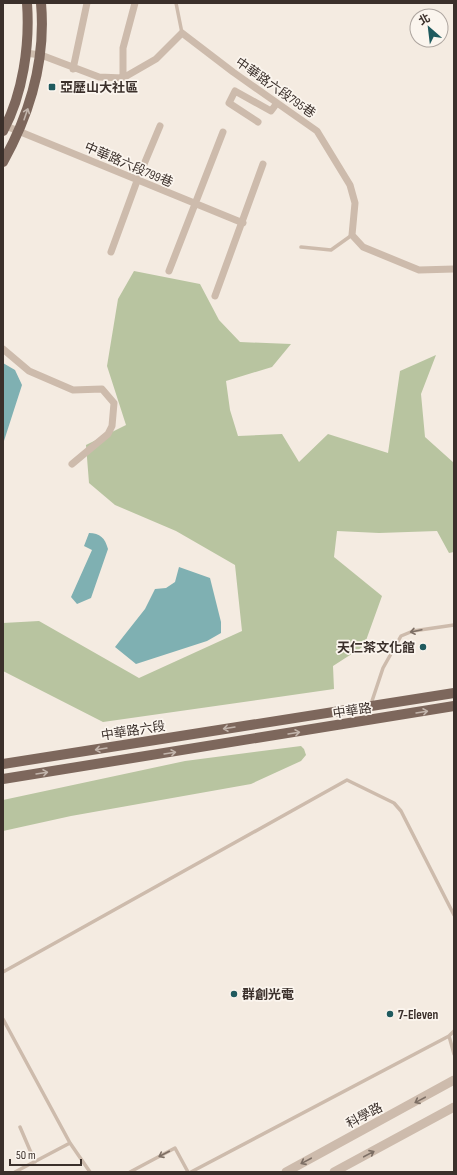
<svg xmlns="http://www.w3.org/2000/svg" width="457" height="1175" font-family="'Sofia Sans Condensed','Noto Sans TC',sans-serif">
  <style>
    .green { fill: #b8c4a0 }
    .water { fill: #7fb0b2 }
    .lines { fill: none; stroke-linecap: round; stroke-linejoin: round }
    .service { stroke: #cdbbac; stroke-width: 3.5 }
    .minor { stroke: #cdbbac; stroke-width: 7 }
    .tertiary { stroke: #cdbbac; stroke-width: 9 }
    .primary { stroke: #7d675c; stroke-width: 10 }
    .oneway { stroke: #c2b5ac }
    .oneway2 { stroke: #7d6f65 }
    .poi-dot { fill: #1f5a5e; stroke: #fbf5ee; stroke-width: 1.5 }
    .labels { text-anchor: middle; stroke-width: 3.5; stroke-linejoin: round; paint-order: stroke }
    .poi-label { font-size: 13px; font-weight: bold; fill: #3b302b; stroke: #fbf5ee; text-anchor: start }
    .street-label { font-size: 13px; fill: #3b302b; stroke: #fbf5ee }
  </style>
  <rect width="100%" height="100%" fill="#f4ebe1"/>
  <path class="green" d="M134,271L200,284L219,320L240,342L291,344L272,367L226,381L230,410L238,436L282,434L299,462L328,434L388,453L400,371L436,355L421,394L425,437L454,463V552L449,553L437,531L379,533L337,531L334,557L382,596L364,646L333,666L334,689L103,722L3,671V623L39,621L139,678L242,631L235,565L176,531L115,505L89,483L86,445L126,425L107,366L118,299Z
    M301,746L304,749L306,755L301,761L251,784L71,816L3,831V800L185,761Z"/>
  <path class="water" d="M3,363L15,370L22,385L3,444Z
    M89,533C100,533 105,538 108,549L91,598L77,604L71,597L92,550L84,546Z
    M179,567L210,578L221,622V633L207,641L136,664L115,647L145,609L155,589L166,588L175,582Z"/>
  <g class="lines">
    <path class="service" d="M176,3L182,33
      M301,247L331,250L352,235
      M371,704L383,668L401,636L413,631L454,625
      M3,972L347,780L394,803L401,811L454,915
      M3,1019L70,1143L90,1172
      M454,1031L449,1036L454,1054
      M20,1127L35,1162
      M15,1172L70,1143
      M130,1172L175,1148L188,1172
      M191,1172L449,1036"/>
    <path class="minor" d="M25,53L41,55L99,77L123,78L156,59L182,33L233,72L317,131L350,185L355,203L352,235L363,247L419,270L454,269
      M73,69L87,3
      M123,78V48L135,3
      M258,122L229,103L235,91L271,111L277,103
      M6,126L243,223
      M111,252L137,181L160,126
      M169,271L223,132
      M215,296L263,164
      M3,349L29,371L73,390L102,389L114,403L112,426L108,434L72,464"/>
    <path class="tertiary" d="M286,1172L454,1080
      M334,1172L454,1107"/>
    <path class="primary" d="M3,131C23,94 30,45 27,3
      M3,162C31,112 46,60 41,3
      M3,764L454,693
      M3,779L454,706"/>
  </g>
  <defs><path id="oneway-shaft" d="M-6 0H5M1.5-3L5.5 0L1.5 3" fill="none" stroke-width="1.6" stroke-linecap="round" stroke-linejoin="round"/></defs>
  <g class="oneway">
    <use href="#oneway-shaft" transform="translate(26 114) rotate(-71)"/>
    <use href="#oneway-shaft" transform="translate(422 712) rotate(-9)"/>
    <use href="#oneway-shaft" transform="translate(229 728) rotate(171)"/>
    <use href="#oneway-shaft" transform="translate(294 733) rotate(-9)"/>
    <use href="#oneway-shaft" transform="translate(101 749) rotate(171)"/>
    <use href="#oneway-shaft" transform="translate(170 753) rotate(-9)"/>
    <use href="#oneway-shaft" transform="translate(42 773) rotate(-9)"/>
  </g>
  <g class="oneway2">
    <use href="#oneway-shaft" transform="translate(416 631) rotate(168)"/>
    <use href="#oneway-shaft" transform="translate(420 1100) rotate(152)"/>
    <use href="#oneway-shaft" transform="translate(164 1154) rotate(153)"/>
    <use href="#oneway-shaft" transform="translate(369 1154) rotate(-28)"/>
    <use href="#oneway-shaft" transform="translate(306 1161) rotate(152)"/>
  </g>
  <g class="poi-dot">
    <rect x="48" y="83" width="8" height="8" rx="2"/>
    <circle cx="423" cy="647" r="4"/>
    <circle cx="234" cy="994" r="4"/>
    <circle cx="390" cy="1014" r="4"/>
  </g>
  <g class="labels">
    <g class="poi-label">
      <text x="60" y="92">亞歷山大社區</text>
      <text x="415" y="652" text-anchor="end">天仁茶文化館</text>
      <text x="242" y="999">群創光電</text>
      <text x="398" y="1019">7-Eleven</text>
    </g>
    <g class="street-label">
      <text transform="translate(276 87) rotate(35)" y="5">中華路六段795巷</text>
      <text transform="translate(129 164) rotate(23)" y="5">中華路六段799巷</text>
      <text transform="translate(352 710) rotate(-9)" y="5">中華路</text>
      <text transform="translate(133 730) rotate(-9)" y="5">中華路六段</text>
      <text transform="translate(364 1115) rotate(-28)" y="5">科學路</text>
    </g>
  </g>
  <rect width="457" height="1175" fill="none" stroke="#3b302b" stroke-width="8"/>
  <g transform="translate(429 28) rotate(332)"><circle r="19" fill="#fbf5ee" stroke="#aea6a0"/>
  <path d="M0-3L7 15L0 10L-7 15Z" fill="#1f5a5e"/>
  <text y="-6" font-size="11" font-weight="bold" text-anchor="middle" fill="#3b302b">北</text>
  </g>
  <path d="M10 1159v6h71v-6" fill="none" stroke="#3b302b" stroke-width="2"/>
  <text x="16" y="1159" font-size="12" fill="#3b302b" stroke="#fbf5ee" stroke-width="3" paint-order="stroke">50 m</text>
</svg>
